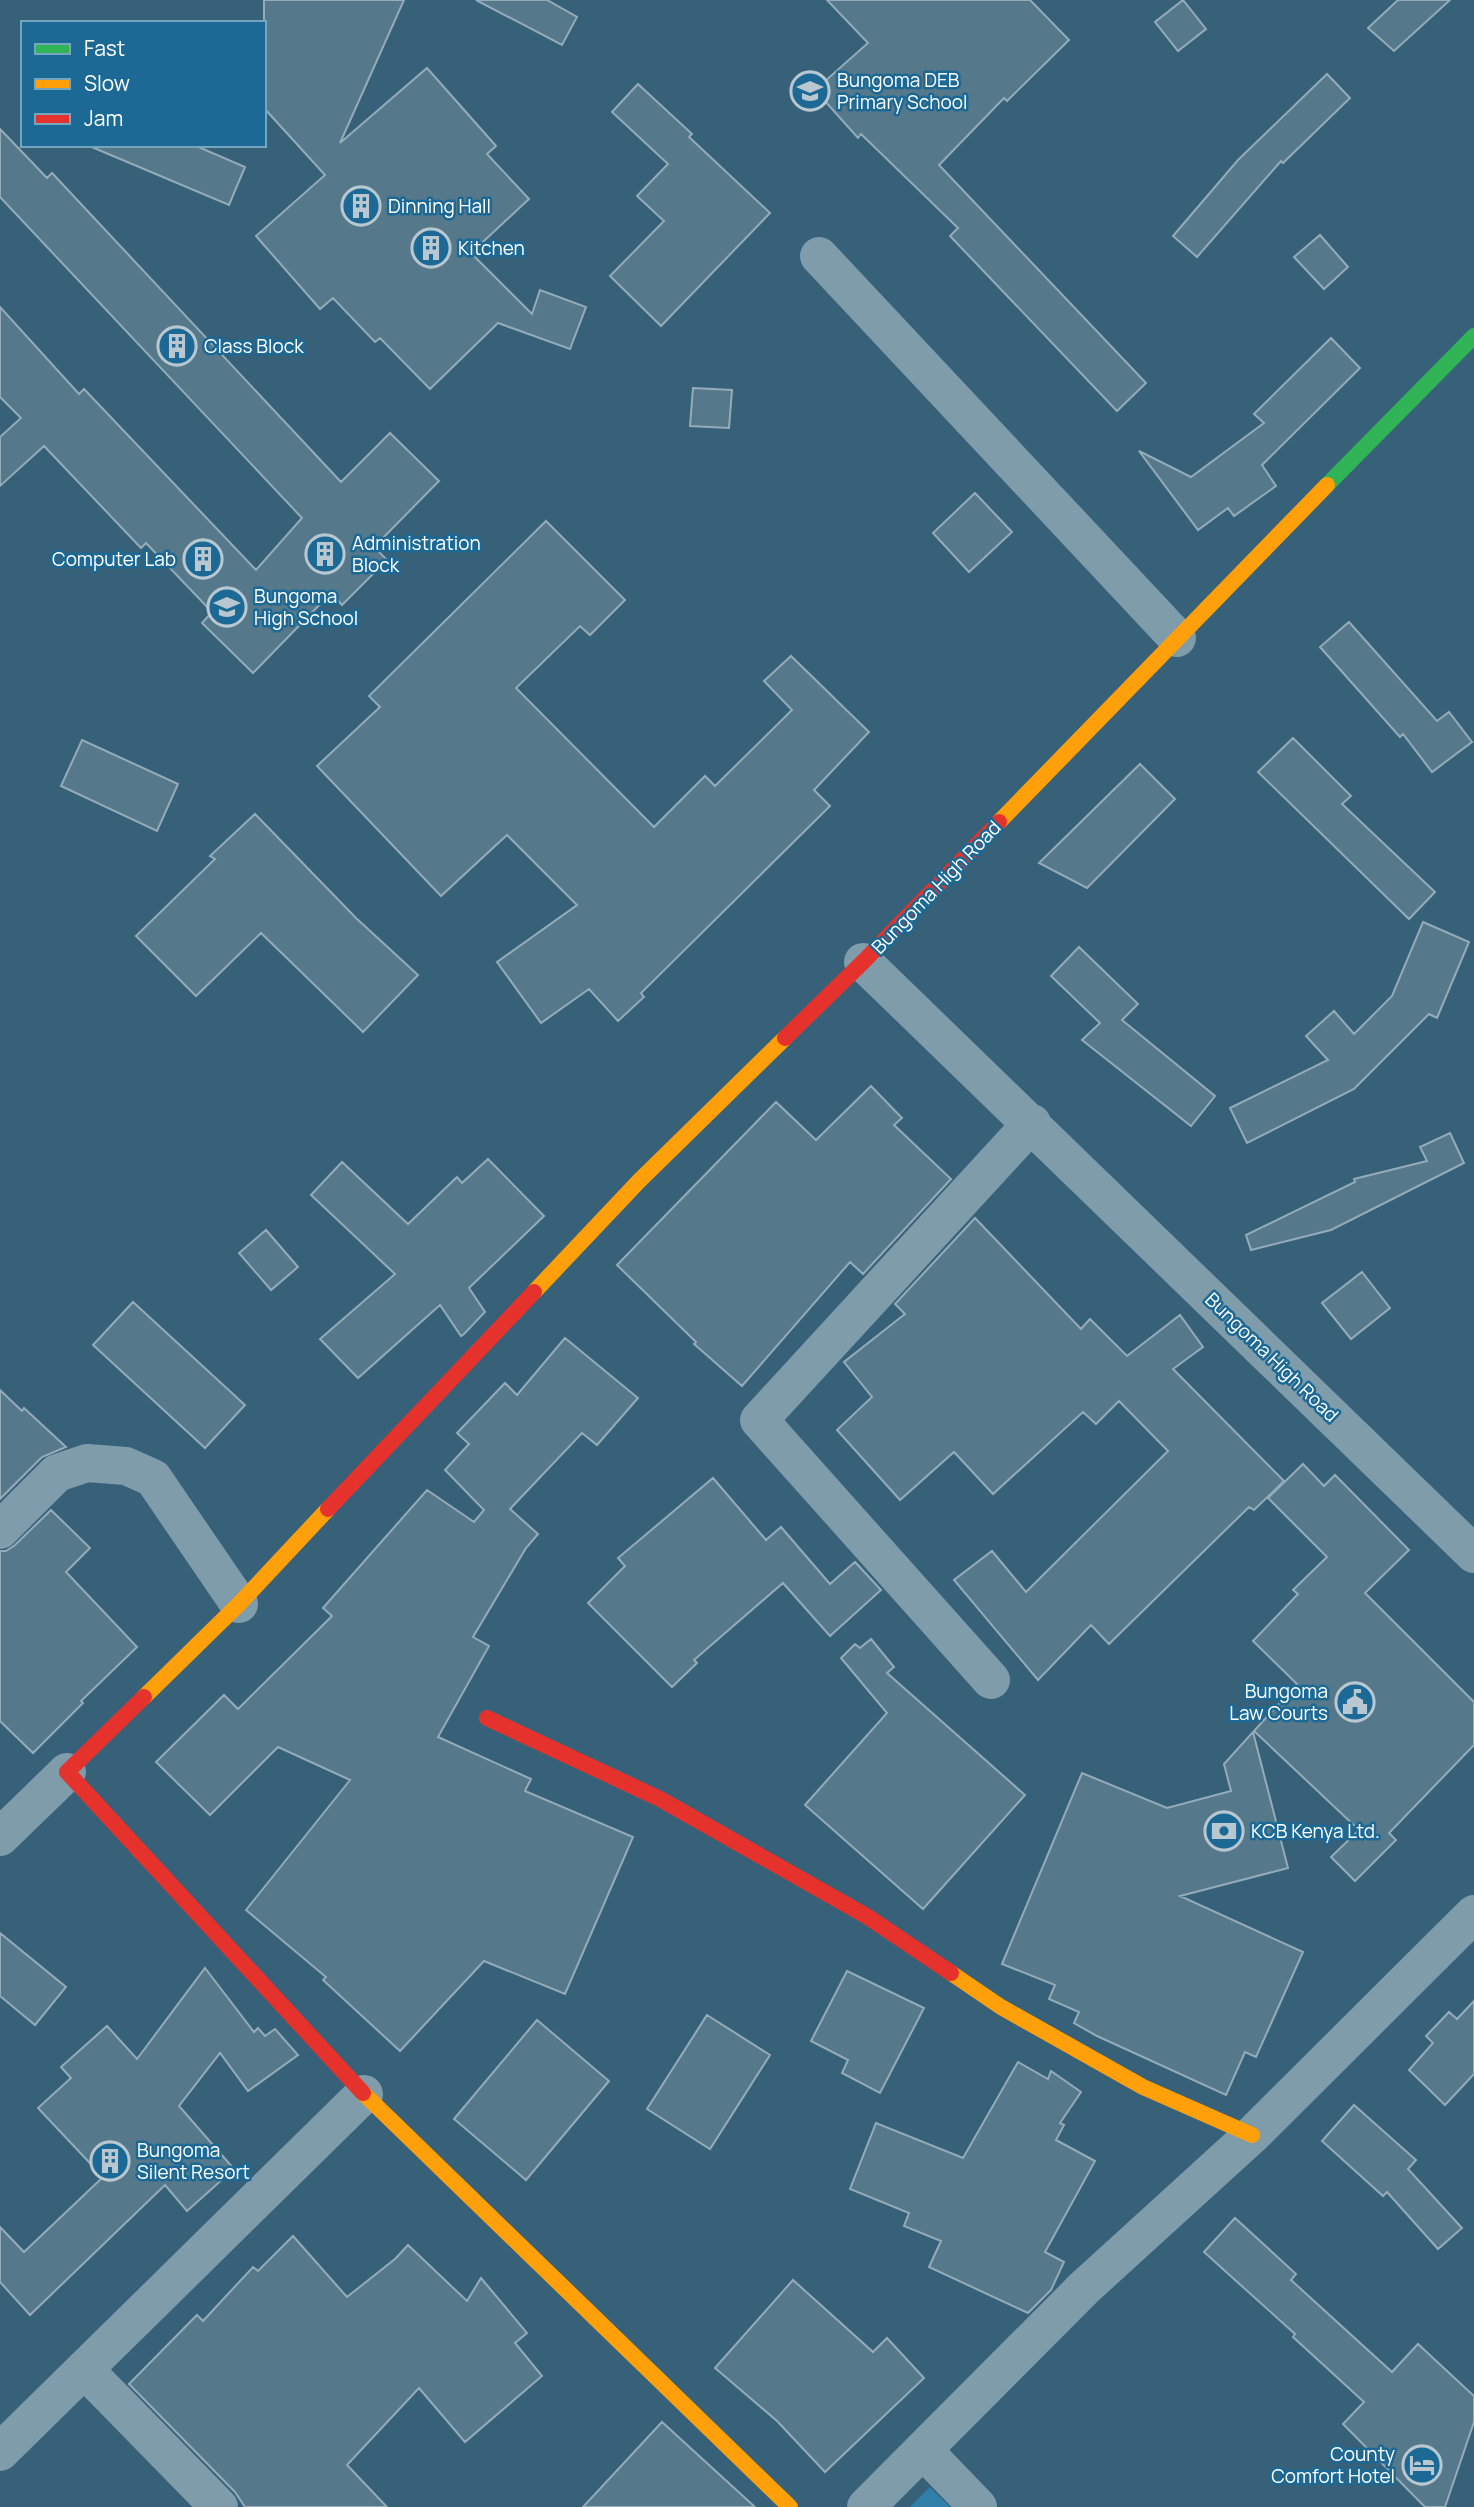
<svg xmlns="http://www.w3.org/2000/svg" width="1474" height="2507" font-family="Manrope,sans-serif">
  <style>
    .green { fill: #3080aa }
    .building { fill: #56788b; stroke: #94acb9; stroke-width: 2 }
    .lines { fill: none; stroke-linecap: round; stroke-linejoin: round }
    .street { stroke: #7f9cab; stroke-width: 38 }
    .fast { stroke: #30b455; stroke-width: 16 }
    .slow { stroke: #ff9f0a; stroke-width: 16 }
    .jam { stroke: #e5322d; stroke-width: 16 }
    .labels { text-anchor: middle; stroke-width: 5; stroke-linejoin: round; paint-order: stroke }
    .poi-label { font-size: 19px; fill: #fff; stroke: #1b6994; text-anchor: start }
    .street-label { font-size: 19px; fill: #fff; stroke: #1b6994 }
  </style>
  <rect width="100%" height="100%" fill="#366179"/>
  <path class="green" d="M930,2487L950,2507H910Z"/>
  <path class="building" d="M264,0H404L340,143L427,68L496,146L487,154L529,199L471,253L532,314L540,290L586,307L570,349L498,323L430,389L380,338L375,342L333,298L320,309L256,236L325,175L264,108Z
    M476,0H547L577,17L562,45Z
    M827,0H1030L1069,40L1007,101L1004,98L939,165L1146,383L1117,411L950,236L958,228L861,134L858,138L815,90L868,43Z
    M1183,0L1206,29L1178,51L1155,22Z
    M1398,0H1450L1394,51L1368,28Z
    M1327,74L1350,98L1283,163L1281,161L1197,257L1173,236L1238,160Z
    M638,84L692,134L689,137L770,213L661,326L610,276L664,221L637,196L668,164L612,112Z
    M0,129L47,178L52,173L341,482L390,433L439,481L374,547L387,560L342,605L331,593L253,673L202,623L212,612L146,543L141,548L44,446L0,486V437L21,418L0,397V307L79,394L84,389L256,570L302,518L0,197Z
    M87,145H194L245,167L229,205Z
    M1320,235L1348,267L1324,289L1294,257Z
    M1331,338L1360,368L1262,465L1276,486L1234,516L1228,508L1198,530L1139,451L1191,477L1264,423L1254,414Z
    M693,388L732,390L729,428L690,426Z
    M975,493L1012,532L969,572L933,533Z
    M546,521L625,600L590,635L580,626L516,688L654,827L705,776L715,786L792,710L764,681L791,656L869,732L814,790L830,806L641,993L644,997L618,1021L589,989L541,1023L497,962L577,905L507,835L441,896L317,766L380,707L369,696Z
    M1349,622L1437,721L1449,712L1472,742L1432,772L1403,734L1400,737L1320,647Z
    M1293,738L1351,796L1342,804L1435,892L1409,919L1258,772Z
    M82,740L178,784L157,831L61,786Z
    M1140,764L1175,799L1087,888L1039,863Z
    M255,814L356,918L418,975L363,1032L261,933L196,996L136,936L215,859L210,856Z
    M1423,922L1469,942L1437,1018L1429,1014L1354,1089L1247,1143L1230,1108L1328,1060L1306,1036L1334,1011L1354,1034L1392,996Z
    M1079,947L1138,1004L1122,1020L1215,1096L1191,1126L1082,1040L1100,1023L1051,976Z
    M871,1086L902,1118L894,1125L951,1179L863,1274L850,1262L742,1386L694,1344L696,1342L617,1265L776,1102L816,1140Z
    M1450,1133L1464,1163L1331,1230L1251,1250L1246,1235L1355,1182L1354,1179L1427,1161L1420,1147Z
    M488,1159L544,1216L469,1288L485,1312L464,1334L461,1336L440,1305L358,1378L320,1339L395,1274L311,1195L342,1162L408,1224L457,1177L462,1183Z
    M975,1218L1081,1329L1090,1319L1127,1356L1180,1315L1203,1347L1173,1369L1284,1481L1254,1510L1249,1507L1109,1644L1091,1625L1038,1680L954,1580L992,1551L1026,1592L1168,1451L1119,1401L1096,1424L1083,1412L993,1494L954,1452L900,1500L837,1430L872,1397L844,1362L905,1314L895,1304Z
    M266,1230L298,1267L271,1290L239,1253Z
    M1362,1272L1390,1308L1351,1339L1322,1303Z
    M133,1302L245,1405L205,1448L93,1345Z
    M565,1338L638,1398L597,1445L582,1433L510,1509L538,1534L526,1548L473,1637L489,1646L438,1737L531,1779L525,1791L633,1837L565,1994L484,1961L400,2051L323,1980L326,1977L246,1910L350,1780L278,1747L210,1815L156,1762L224,1695L238,1709L332,1616L323,1608L427,1490L474,1522L484,1510L445,1470L469,1444L457,1433L505,1383L517,1395Z
    M0,1390L22,1411L24,1408L66,1447L42,1457L0,1499Z
    M1303,1464L1324,1486L1335,1475L1409,1550L1365,1593L1474,1702V1745L1389,1833L1396,1840L1355,1881L1331,1857L1359,1830L1254,1731L1297,1684L1253,1641L1298,1594L1293,1590L1327,1557L1268,1498Z
    M713,1478L766,1540L781,1527L830,1584L855,1562L881,1590L830,1636L783,1583L694,1660L697,1663L672,1687L588,1603L625,1566L618,1558Z
    M51,1510L90,1548L66,1572L137,1647L81,1701L83,1703L33,1753L0,1721V1551H6L15,1545Z
    M871,1639L894,1667L887,1673L1025,1795L923,1909L805,1805L887,1713L841,1658L855,1644L860,1648Z
    M1253,1732L1288,1868L1180,1896L1303,1952L1256,2057L1245,2052L1226,2095L1097,2036L1074,2023L1079,2012L1049,1999L1055,1985L1002,1964L1082,1773L1167,1808L1231,1791L1224,1764Z
    M0,1933L66,1987L35,2025L0,1996Z
    M205,1968L254,2032L258,2028L265,2036L275,2029L298,2055L248,2091L220,2053L179,2106L234,2169L187,2211L165,2185L30,2315L0,2282V2227L24,2252L103,2177L38,2108L71,2078L61,2067L107,2026L137,2059Z
    M847,1971L924,2008L880,2093L842,2073L848,2060L811,2041Z
    M1474,2001V2074L1445,2105L1409,2070L1433,2043L1426,2036L1449,2012L1457,2019Z
    M707,2015L770,2055L710,2149L647,2109Z
    M537,2020L609,2081L526,2180L454,2119Z
    M1018,2062L1048,2079L1051,2071L1081,2092L1060,2123L1064,2125L1056,2140L1095,2161L1045,2252L1064,2262L1051,2290L1028,2313L929,2267L941,2241L904,2226L909,2213L850,2189L876,2123L963,2158Z
    M1354,2105L1416,2160L1408,2169L1462,2228L1438,2249L1387,2192L1383,2196L1322,2141Z
    M1235,2218L1296,2274L1291,2280L1392,2372L1418,2344L1474,2396V2422L1445,2507H1425L1343,2424L1364,2402L1293,2337L1295,2334L1204,2252Z
    M293,2236L347,2297L395,2259L408,2245L467,2301L481,2278L527,2333L515,2343L542,2376L465,2442L419,2388L347,2465L387,2507H245L235,2492L129,2384L197,2315L203,2321L253,2267L258,2271Z
    M793,2280L873,2352L887,2338L924,2378L825,2472L777,2421L715,2368Z
    M662,2422L755,2507H583Z"/>
  <g class="lines">
    <path class="street" d="M819,256L1177,638
      M863,962L1474,1554
      M0,1530L57,1473L87,1463L126,1466L153,1478L239,1604
      M991,1680L759,1420L1032,1123
      M0,1837L67,1772
      M84,2369L219,2507
      M924,2451L978,2507
      M0,2452L364,2094
      M866,2507L1084,2288L1252,2135L1474,1914"/>
    <path class="fast" d="M1327,485L1474,336"/>
    <path class="slow" d="M999,822L1327,485
      M534,1292L639,1181L785,1038
      M144,1697L239,1604L328,1509
      M951,1973L1001,2007L1143,2087L1252,2135
      M363,2093L790,2507"/>
    <path class="jam" d="M785,1038L863,962L999,822
      M328,1509L534,1292
      M144,1697L67,1772L363,2093
      M487,1718L660,1799L868,1917L951,1973"/>
  </g>
  <defs>
    <g id="school-ring" transform="scale(2.0125)"><circle r="9.5" fill="#1b6994" stroke="#b9c8d0" stroke-width="1.5"/><path d="M0-5L7-2L0 1L-7-2ZM-4 1L0 2.5L4 1V4Q0 6-4 4Z" fill="#b9c8d0"/></g>
    <g id="building-ring" transform="scale(2.0125)"><circle r="9.5" fill="#1b6994" stroke="#b9c8d0" stroke-width="1.5"/><path d="M-4-6H4V6H1V3H-1V6H-4ZM-2.5-4.3h1.7v1.8h-1.7ZM.8-4.3h1.7v1.8H.8ZM-2.5-1h1.7V.8h-1.7ZM.8-1h1.7V.8H.8Z" fill="#b9c8d0"/></g>
    <g id="civic-ring" transform="scale(2.0125)"><circle r="9.5" fill="#1b6994" stroke="#b9c8d0" stroke-width="1.5"/><path d="M-.6-6.5H3V-4.5H.6V-3L4-1V1h2V6H-6V1h2V-1L-.6-3ZM-1.2 2.5V6h2.4V2.5Z" fill="#b9c8d0"/></g>
    <g id="bank-ring" transform="scale(2.0125)"><circle r="9.5" fill="#1b6994" stroke="#b9c8d0" stroke-width="1.5"/><path d="M-6-4H6V4H-6ZM0-2.3a2.3 2.3 0 1 0 0 4.6a2.3 2.3 0 1 0 0-4.6Z" fill="#b9c8d0"/></g>
    <g id="hotel-ring" transform="scale(2.0125)"><circle r="9.5" fill="#1b6994" stroke="#b9c8d0" stroke-width="1.5"/><path d="M-6-4.5h1.5V1H6V5H4.5V3h-9V5H-6ZM-4 0a1.8 1.8 0 1 1 3.6 0ZM.5 0V-2.5h3Q6-2.5 6 0Z" fill="#b9c8d0"/></g>
  </defs>
  <g fill-rule="evenodd">
    <use href="#school-ring" x="810" y="91"/>
    <use href="#building-ring" x="361" y="206"/>
    <use href="#building-ring" x="431" y="248"/>
    <use href="#building-ring" x="177" y="346"/>
    <use href="#building-ring" x="325" y="554"/>
    <use href="#building-ring" x="203" y="559"/>
    <use href="#school-ring" x="227" y="607"/>
    <use href="#civic-ring" x="1355" y="1702"/>
    <use href="#bank-ring" x="1224" y="1831"/>
    <use href="#building-ring" x="110" y="2161"/>
    <use href="#hotel-ring" x="1422" y="2465"/>
  </g>
  <g class="labels">
    <g class="poi-label">
      <text x="837" y="87">Bungoma DEB<tspan x="837" dy="22">Primary School</tspan></text>
      <text x="388" y="213">Dinning Hall</text>
      <text x="458" y="255">Kitchen</text>
      <text x="204" y="353">Class Block</text>
      <text x="352" y="550">Administration<tspan x="352" dy="22">Block</tspan></text>
      <text x="176" y="566" text-anchor="end">Computer Lab</text>
      <text x="254" y="603">Bungoma<tspan x="254" dy="22">High School</tspan></text>
      <text x="1328" y="1698" text-anchor="end">Bungoma<tspan x="1328" dy="22">Law Courts</tspan></text>
      <text x="1251" y="1838">KCB Kenya Ltd.</text>
      <text x="137" y="2157">Bungoma<tspan x="137" dy="22">Silent Resort</tspan></text>
      <text x="1395" y="2461" text-anchor="end">County<tspan x="1395" dy="22">Comfort Hotel</tspan></text>
    </g>
    <g class="street-label">
      <text transform="translate(936 887) rotate(-46)" y="7">Bungoma High Road</text>
      <text transform="translate(1272 1357) rotate(44)" y="7">Bungoma High Road</text>
    </g>
  </g>
  <rect x="21" y="21" width="245" height="126" fill="#1b6994" stroke="#76a5bf" stroke-width="2"/>
  <rect x="35" y="44" width="35" height="10" fill="#30b455" stroke="#76a5bf" stroke-width="2"/>
  <text x="84" y="56" font-size="21" fill="#ffffff">Fast</text>
  <rect x="35" y="79" width="35" height="10" fill="#ff9f0a" stroke="#76a5bf" stroke-width="2"/>
  <text x="84" y="91" font-size="21" fill="#ffffff">Slow</text>
  <rect x="35" y="114" width="35" height="10" fill="#e5322d" stroke="#76a5bf" stroke-width="2"/>
  <text x="84" y="126" font-size="21" fill="#ffffff">Jam</text>
</svg>
